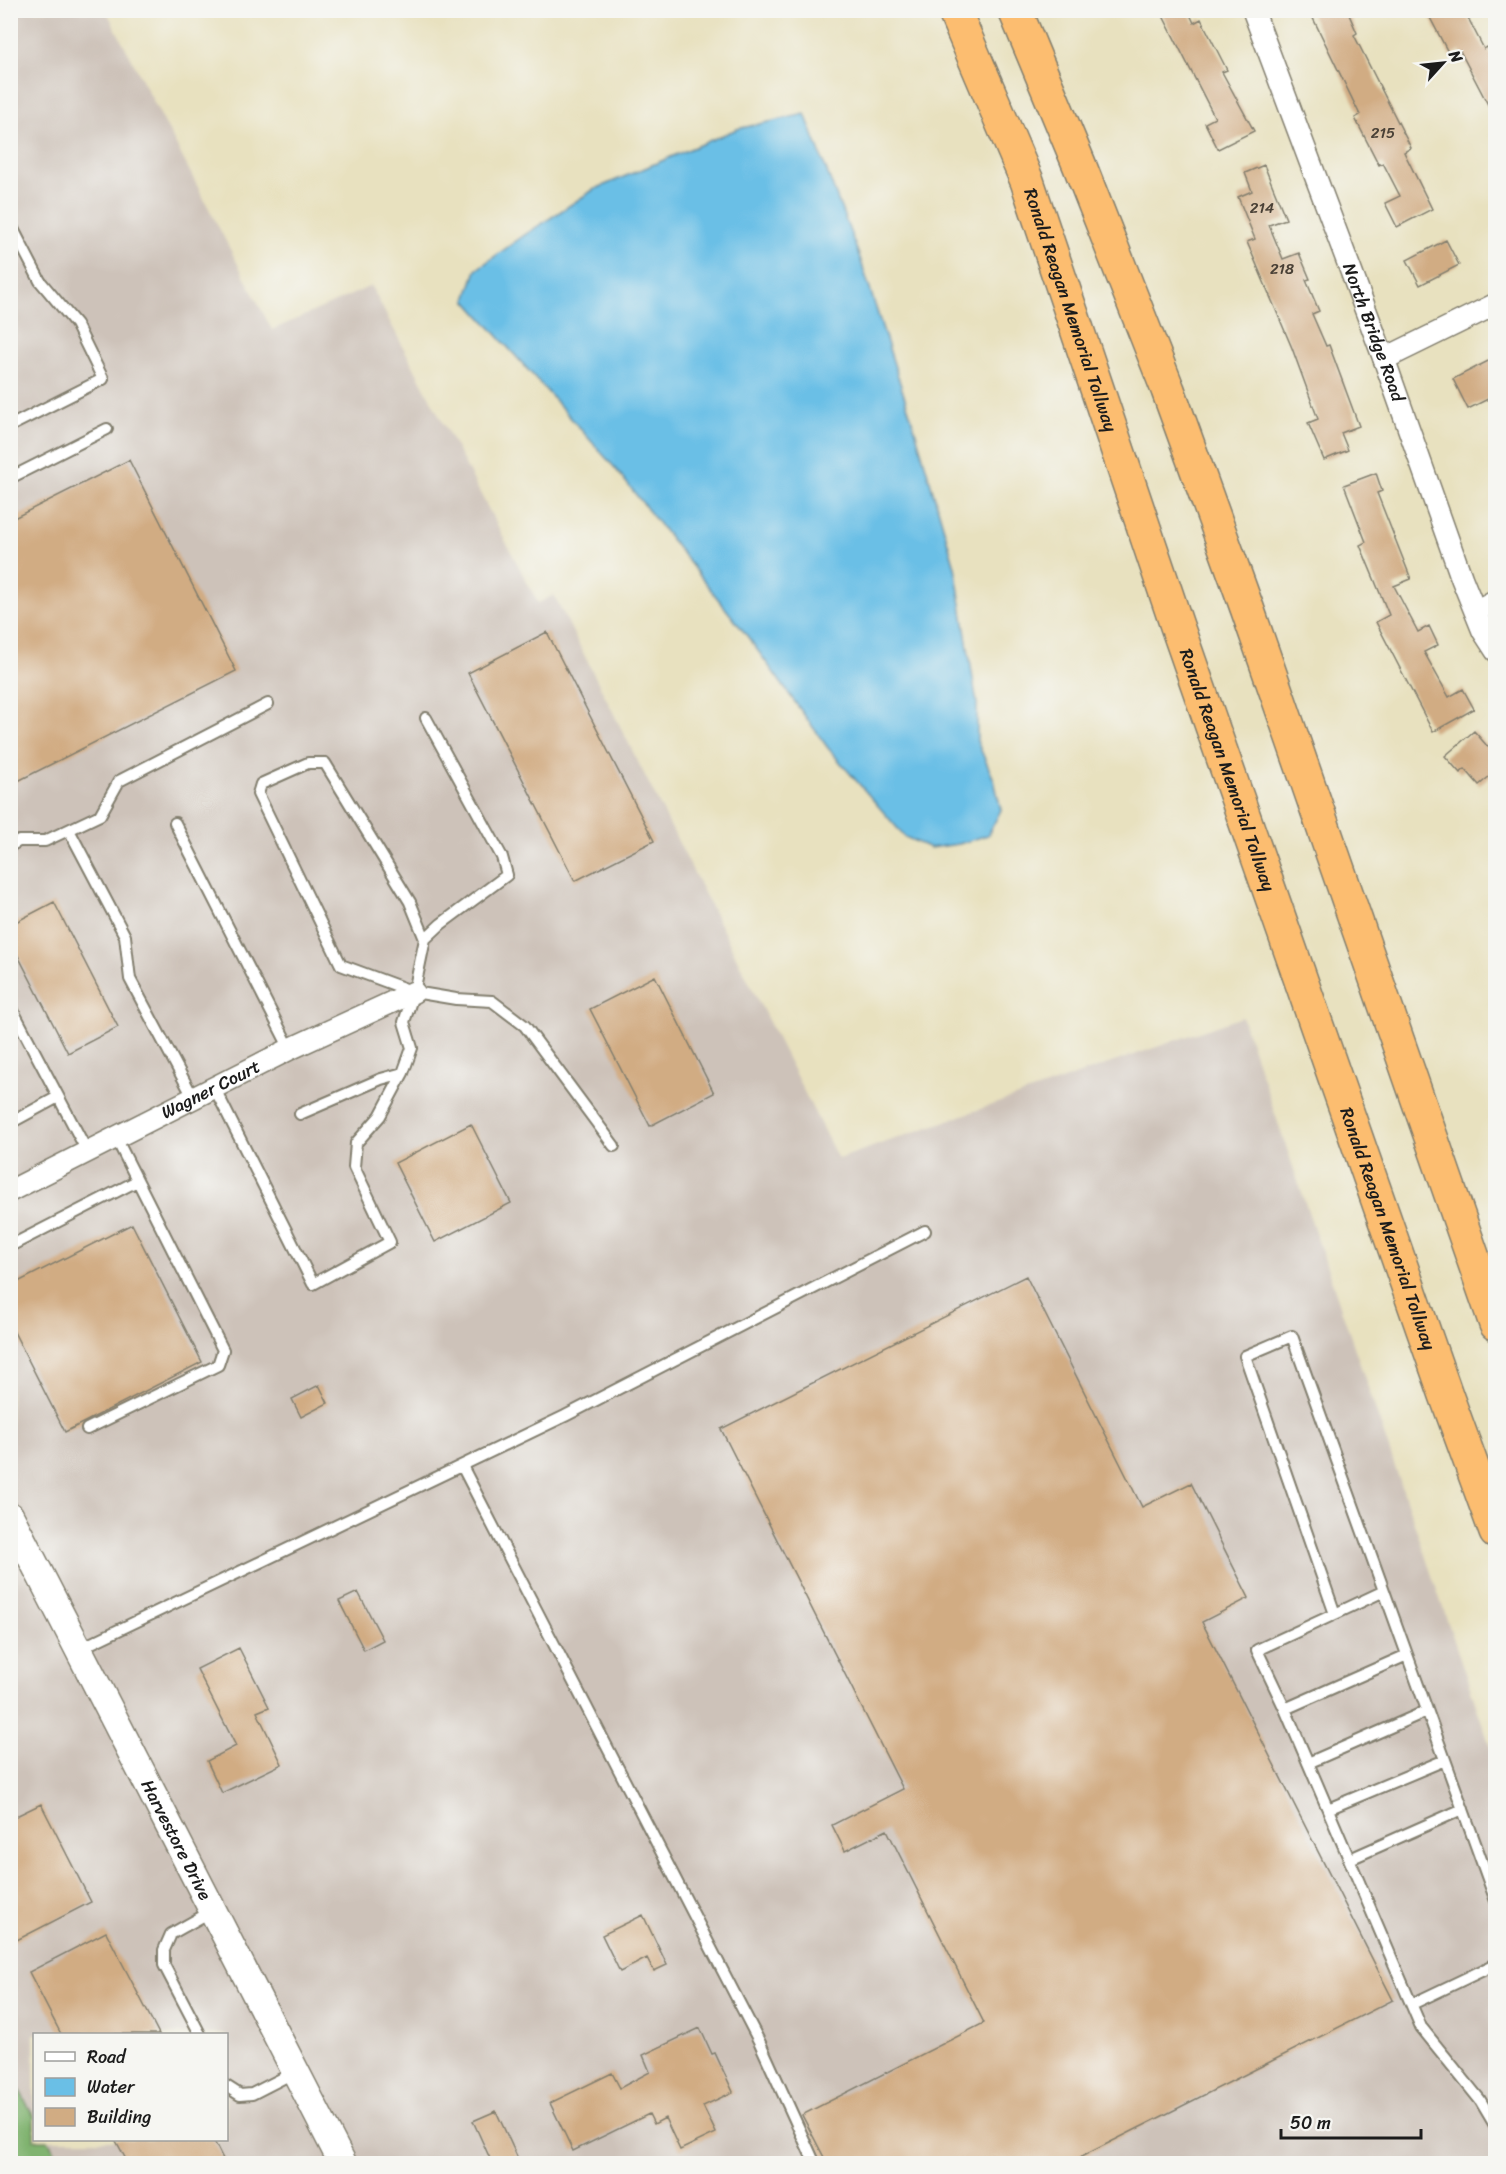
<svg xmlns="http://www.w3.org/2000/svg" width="1506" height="2174" font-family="Sriracha,sans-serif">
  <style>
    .industrial { fill: #cdc2b9; fill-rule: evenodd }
    .forest { fill: #80b36f; stroke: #4e6846; stroke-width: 1.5 }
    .water { fill: #6abfe6; stroke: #436e81; stroke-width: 1.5 }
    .building { fill: #d1ac83 }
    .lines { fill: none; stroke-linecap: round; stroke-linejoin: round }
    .service-casing { stroke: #827e6e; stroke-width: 14 }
    .minor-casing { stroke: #827e6e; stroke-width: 24 }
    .tertiary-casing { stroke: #827e6e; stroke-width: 30 }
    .motorway-casing { stroke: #827e6e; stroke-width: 36 }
    .service { stroke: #fff; stroke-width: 10 }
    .minor { stroke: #fff; stroke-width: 21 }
    .tertiary { stroke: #fff; stroke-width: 27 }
    .motorway { stroke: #fcbd6f; stroke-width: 33 }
    .labels { text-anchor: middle; stroke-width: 6; stroke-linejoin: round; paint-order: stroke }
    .number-label { font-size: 15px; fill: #494036 }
    .street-label { font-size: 18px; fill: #1c1c1c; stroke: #f6f6f2 }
  </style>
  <rect width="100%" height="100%" fill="#f6f6f2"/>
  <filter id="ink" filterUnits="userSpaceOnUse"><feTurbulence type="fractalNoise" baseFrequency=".0167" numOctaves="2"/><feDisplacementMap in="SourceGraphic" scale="12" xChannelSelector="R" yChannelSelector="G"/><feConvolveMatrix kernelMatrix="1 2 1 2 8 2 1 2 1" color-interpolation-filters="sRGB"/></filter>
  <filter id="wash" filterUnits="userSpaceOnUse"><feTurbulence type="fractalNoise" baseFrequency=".008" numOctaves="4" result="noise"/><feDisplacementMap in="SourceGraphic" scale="24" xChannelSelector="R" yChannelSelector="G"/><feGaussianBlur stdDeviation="1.35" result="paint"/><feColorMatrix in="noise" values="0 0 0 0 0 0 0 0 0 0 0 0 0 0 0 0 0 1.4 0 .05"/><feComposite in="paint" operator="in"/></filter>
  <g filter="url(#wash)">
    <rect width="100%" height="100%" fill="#e8e1bf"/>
    <path class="industrial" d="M106,10L272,330L371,286L538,603L554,595L838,1159L1242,1017L1495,1761L1496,2163L11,2164L10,11ZM34,2034H226V2140H34Z"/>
    <path class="forest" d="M10,2074L34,2116V2140H48L61,2163H11Z"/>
    <path class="water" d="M805,114L860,258L916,433L955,567L977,704V741L994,780L1001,810L988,835L959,844L930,848L905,837L828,748L748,637L615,468L466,300L476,270L523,236L593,190L737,129Z"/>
    <g id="blocks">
      <path class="building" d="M1160,10H1188L1194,23L1201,19L1227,70L1222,72L1254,131L1218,149L1205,123L1215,118Z
        M1309,10H1347L1357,33L1354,35L1411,148L1404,152L1432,209L1397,227L1385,203L1400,196L1383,163L1379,165L1355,118L1360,115Z
        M1426,10H1464L1484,49L1487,47L1496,64V120L1460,51L1450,56Z
        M1264,165L1286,219L1269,225L1283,259L1299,253L1310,279L1306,280L1319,311L1312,314L1326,346L1329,345L1359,426L1341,433L1348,450L1324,460L1308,423L1318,419L1292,348L1247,242L1255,239L1238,197L1252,191L1245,173Z
        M1446,240L1459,265L1420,285L1407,260Z
        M1496,357V395L1468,409L1453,379Z
        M129,460L236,671L10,785V520Z
        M1376,473L1382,491L1377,493L1411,579L1394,586L1418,632L1429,626L1438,645L1424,652L1449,697L1463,689L1474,709L1433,732L1376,622L1389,615L1360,545L1366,542L1344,485Z
        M547,632L654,841L575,881L468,673Z
        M1474,731L1488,747L1496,740V771L1479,785L1465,769L1460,773L1445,756Z
        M54,902L118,1027L68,1053L10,940V925Z
        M655,976L714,1093L650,1126L590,1009Z
        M471,1124L511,1203L435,1242L395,1163Z
        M132,1224L202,1362L65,1432L10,1324V1286Z
        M1026,1276L1142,1507L1191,1483L1249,1598L1202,1622L1393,2000L1069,2163H827L802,2115L984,2023L887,1830L845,1851L832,1825L903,1789L721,1429Z
        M319,1385L328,1403L301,1417L292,1399Z
        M358,1592L383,1640L364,1650L339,1601Z
        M239,1648L269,1707L257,1712L282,1764L222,1793L207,1761L236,1746L197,1669Z
        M41,1804L91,1902L15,1941L10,1933V1819Z
        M643,1915L667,1965L654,1971L647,1958L620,1972L602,1935Z
        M106,1932L159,2034H61L29,1972Z
        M700,2028L712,2054L715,2053L733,2092L703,2106L716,2133L680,2150L665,2118L654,2124L649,2114L573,2151L550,2103L612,2073L620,2088L650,2072L643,2055Z
        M496,2111L520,2163H492L473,2121Z
        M115,2139H213L225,2163H128Z"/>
    </g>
  </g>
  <g filter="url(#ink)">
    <use href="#blocks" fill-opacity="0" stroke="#827e6e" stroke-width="1.5"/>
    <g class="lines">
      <g class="service-casing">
        <path id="service" d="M10,223L40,281L76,324L103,379L10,426
          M10,478L107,429
          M175,823L290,1049
          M69,830L125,936L130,979L194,1099
          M10,846L19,841H45L100,815L119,781L268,704
          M425,939L441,924L507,875L502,857L426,718
          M10,1005L88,1153
          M215,1089L313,1284L390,1242L354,1167L356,1143L380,1116L403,1073L412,1048L404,1022L414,992L425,939L410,902L325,763H308L261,784L258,794L341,965L414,992L456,999L492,1001L525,1026L614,1146
          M300,1114L381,1079L403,1073
          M10,1123L58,1097
          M10,1246L137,1181
          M87,1429L218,1365L223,1350L116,1138
          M462,1466L760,2043L815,2164
          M1335,1614L1384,1591
          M79,1649L565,1416L925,1231
          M1285,1709L1407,1655
          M1308,1763L1427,1711
          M1328,1809L1445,1760
          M1350,1859L1463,1809
          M1496,1901L1292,1336L1245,1356L1335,1614L1257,1650L1285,1709L1421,2027L1480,2100L1496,2127
          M1412,2004L1496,1964
          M200,2034L164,1965V1950L171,1934L212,1911
          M226,2086L240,2095L252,2094L295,2072"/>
      </g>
      <g class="minor-casing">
        <g id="minor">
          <path id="s1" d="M1253,10L1384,359L1462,579L1483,631L1496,651"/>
          <path d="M1384,359L1496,304"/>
          <path d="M1476,611L1496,600"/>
          <path id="s2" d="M10,1191L290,1049L414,992"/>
        </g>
      </g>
      <g class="tertiary-casing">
        <g id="tertiary">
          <path id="s3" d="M10,1516L343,2164"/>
        </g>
      </g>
      <g class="motorway-casing">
        <g id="motorway">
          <path id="s4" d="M954,10L1027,181L1177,626L1446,1395L1496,1532"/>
          <path d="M1015,10L1079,164L1168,390L1247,608L1496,1324"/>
        </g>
      </g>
      <use href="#service" class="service"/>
      <use href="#minor" class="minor"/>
      <use href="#tertiary" class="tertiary"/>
      <use href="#motorway" class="motorway"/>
    </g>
  </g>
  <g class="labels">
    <g class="number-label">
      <text x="1383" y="138">215</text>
      <text x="1262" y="213">214</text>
      <text x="1282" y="274">218</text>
    </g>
    <g class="street-label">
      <text dy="6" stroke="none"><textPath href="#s4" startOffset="322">Ronald Reagan Memorial Tollway</textPath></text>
      <text dy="6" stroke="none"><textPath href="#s1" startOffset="344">North Bridge Road</textPath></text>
      <text dy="6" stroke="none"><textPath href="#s4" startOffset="808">Ronald Reagan Memorial Tollway</textPath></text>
      <text dy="6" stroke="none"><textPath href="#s2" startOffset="225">Wagner Court</textPath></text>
      <text dy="6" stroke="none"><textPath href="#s4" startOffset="1294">Ronald Reagan Memorial Tollway</textPath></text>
      <text dy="6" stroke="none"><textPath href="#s3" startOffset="364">Harvestore Drive</textPath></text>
    </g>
  </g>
  <rect width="1506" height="2174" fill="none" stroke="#f6f6f2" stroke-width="36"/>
  <rect x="33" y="2033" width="195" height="108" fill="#f6f6f2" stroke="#9f9f9c" stroke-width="1.5"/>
  <rect x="45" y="2052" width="30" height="9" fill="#ffffff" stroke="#9f9f9c" stroke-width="1.5"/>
  <text x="87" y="2063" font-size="18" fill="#1c1c1c">Road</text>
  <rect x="45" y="2078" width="30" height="18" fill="#6abfe6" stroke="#9f9f9c" stroke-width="1.5"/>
  <text x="87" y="2093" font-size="18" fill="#1c1c1c">Water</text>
  <rect x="45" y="2108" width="30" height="18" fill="#d1ac83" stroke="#9f9f9c" stroke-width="1.5"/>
  <text x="87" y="2123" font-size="18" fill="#1c1c1c">Building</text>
  <g transform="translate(1443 63) rotate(63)" stroke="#f6f6f2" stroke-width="4.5" paint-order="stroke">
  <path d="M0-4.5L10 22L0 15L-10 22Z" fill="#1c1c1c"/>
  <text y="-9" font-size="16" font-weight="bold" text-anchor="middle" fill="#1c1c1c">N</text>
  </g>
  <path d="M1281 2129v9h140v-9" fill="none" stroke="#1c1c1c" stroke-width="3"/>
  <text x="1290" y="2129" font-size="18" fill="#1c1c1c" stroke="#f6f6f2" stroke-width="4.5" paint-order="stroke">50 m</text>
</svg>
